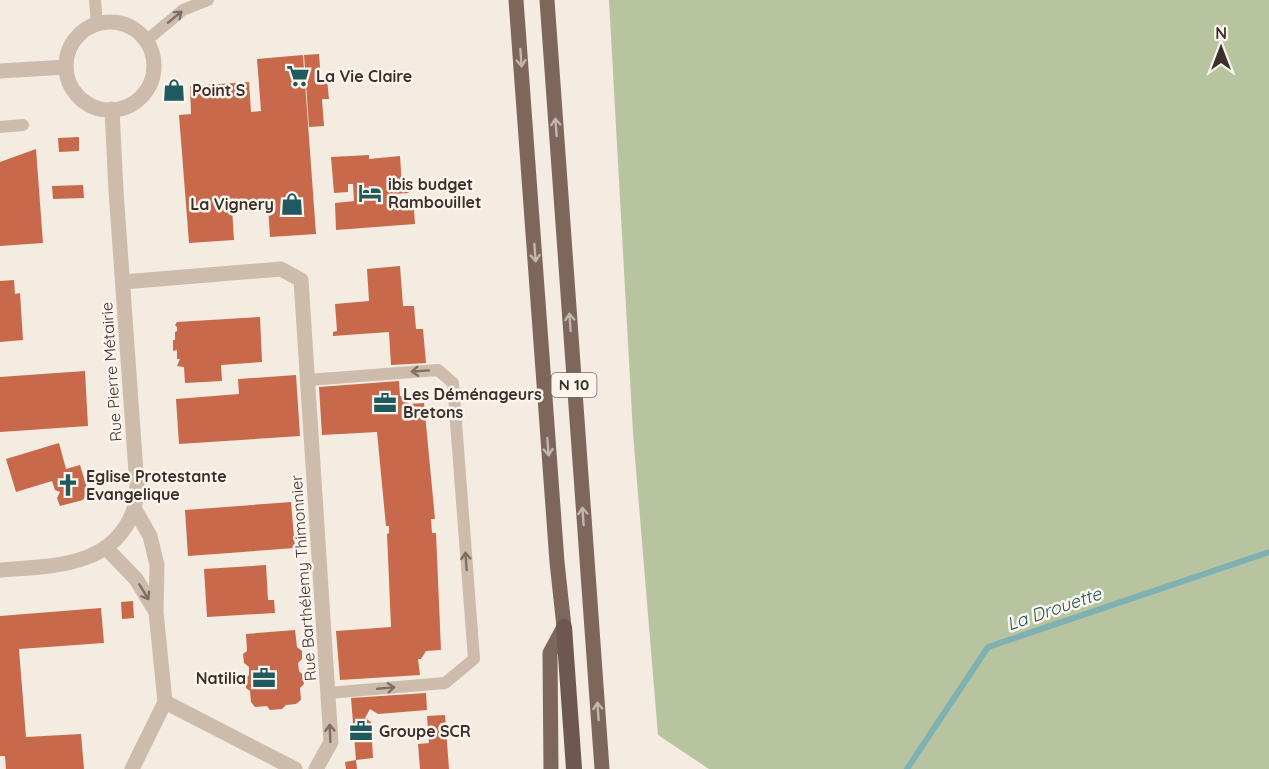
<svg xmlns="http://www.w3.org/2000/svg" width="1269" height="769" font-family="Quicksand,sans-serif">
  <style>
    .green { fill: #b8c4a0 }
    .lines { fill: none; stroke-linecap: round; stroke-linejoin: round }
    .stream { stroke: #7fb0b2; stroke-width: 6 }
    .building { fill: #c8694b }
    .service { stroke: #cdbbac; stroke-width: 12 }
    .minor { stroke: #cdbbac; stroke-width: 15 }
    .primary { stroke: #7d675c; stroke-width: 15 }
    .trunk { stroke: #6c584f; stroke-width: 16 }
    .oneway { stroke: #7d6f65 }
    .oneway2 { stroke: #c2b5ac }
    .labels { text-anchor: middle; stroke-width: 5; stroke-linejoin: round; paint-order: stroke }
    .shield { fill: #fbf5ee; stroke: #756b66; stroke-width: 1.5 }
    .shield-label { font-size: 15px; font-weight: bold; fill: #3b302b }
    .poi-label { font-size: 16px; font-weight: bold; fill: #3b302b; stroke: #fbf5ee; text-anchor: start }
    .street-label { font-size: 16px; fill: #3b302b; stroke: #fbf5ee }
    .water-label { font-size: 18px; font-style: italic; fill: #1f5a5e; stroke: #fbf5ee }
  </style>
  <rect width="100%" height="100%" fill="#f4ebe1"/>
  <path class="green" d="M609,0H1269V769H709L658,735L633,433Z"/>
  <g class="lines">
    <path class="stream" d="M907,769L988,647L1269,552"/>
  </g>
  <path class="building" d="M319,54L321,80H327L329,99H322L324,126L309,127L304,55Z
    M303,55L316,234L270,237L268,205L232,208L234,240L189,243L179,115L191,114L190,86L249,82L251,112L261,111L257,59Z
    M79,137V151L59,152L58,138Z
    M36,149L43,243L0,246V162Z
    M369,155V159L400,156L402,186H408L409,193L392,194L393,199L413,197L415,224L336,230L335,203L354,201L353,184H348V192L334,193L331,157Z
    M83,185L84,198L53,199L52,186Z
    M400,266L403,306H414L416,329H423L426,363L391,365L389,332L333,336V332L337,331L335,304L369,301L367,269Z
    M14,280L15,294L20,293L23,340L0,342V281Z
    M260,317L262,362L221,365L222,381L185,383L184,367L177,366L180,359H177V350L173,351V340H175V332L177,331V327L175,325L177,322Z
    M85,371L88,426L0,432V377Z
    M296,375L300,436L179,444L176,399L239,394L238,379Z
    M399,381L400,396L403,397L409,404L424,403L435,519H431L432,533H436L441,650L426,651L421,659H418L420,675L340,680L336,631L391,627L387,534L389,533V526H386L377,432L322,435L319,387Z
    M59,443L66,469L80,465L88,491L83,500L60,506L57,498L60,492L55,490L52,481L16,492L6,459Z
    M291,502L295,548L188,556L185,510Z
    M266,565L268,600H274L275,613L207,617L204,569Z
    M133,601L134,618L122,619L121,602Z
    M101,608L104,643L19,649L26,737L81,734L84,769H6L5,756H0V616Z
    M295,630L297,647L302,651V659L298,663L299,671L303,675L304,684L300,688L301,700L296,704L286,705L282,709L270,710L267,706L255,707L251,702L250,691L246,688L245,679L249,675V667L244,663L243,654L247,651L246,634Z
    M426,693L427,710L378,714L370,709L365,718L371,722L373,758L356,760L351,698Z
    M445,715L449,769H420L418,744L429,743L427,716Z
    M356,760L357,769H346L345,762Z"/>
  <g class="lines">
    <path class="service" d="M95,0L97,24
      M147,40L183,10L208,0
      M0,127L23,125
      M308,380L438,370L453,383L474,659L445,683L328,693"/>
    <path class="minor" d="M66 66a44 44 0 1 1 88 0a44 44 0 1 1-88 0Z
      M0,71L66,67
      M123,282L281,269L301,280L331,742L316,769
      M106,548L136,579L156,612L157,565L150,536L134,508
      M0,570C51,566 114,568 134,509C136,502 136,493 137,486L116,191L112,109
      M165,702L295,769
      M132,769L165,702L156,612"/>
    <path class="primary" d="M516,0L557,562L564,627L550,653L551,769
      M547,0L602,769"/>
    <path class="trunk" d="M564,627L574,769"/>
  </g>
  <defs><path id="oneway-shaft" d="M-6 0H5M1.5-3L5.5 0L1.5 3" fill="none" stroke-width="1.6" stroke-linecap="round" stroke-linejoin="round" transform="scale(1.5)"/></defs>
  <g class="oneway">
    <use href="#oneway-shaft" transform="translate(175 17) rotate(-39)"/>
    <use href="#oneway-shaft" transform="translate(420 371) rotate(176)"/>
    <use href="#oneway-shaft" transform="translate(466 561) rotate(-94)"/>
    <use href="#oneway-shaft" transform="translate(144 592) rotate(59)"/>
    <use href="#oneway-shaft" transform="translate(386 688) rotate(-5)"/>
    <use href="#oneway-shaft" transform="translate(330 733) rotate(-92)"/>
  </g>
  <g class="oneway2">
    <use href="#oneway-shaft" transform="translate(521 58) rotate(86)"/>
    <use href="#oneway-shaft" transform="translate(556 127) rotate(-94)"/>
    <use href="#oneway-shaft" transform="translate(535 253) rotate(86)"/>
    <use href="#oneway-shaft" transform="translate(570 322) rotate(-94)"/>
    <use href="#oneway-shaft" transform="translate(548 447) rotate(86)"/>
    <use href="#oneway-shaft" transform="translate(583 516) rotate(-94)"/>
    <use href="#oneway-shaft" transform="translate(598 711) rotate(-94)"/>
  </g>
  <defs>
    <g id="supermarket-bare" transform="scale(1.8)"><path d="M-6-5.5h2.5l.6 2H6L4.5 2H-2.5L-4.4-4H-6ZM-1.5 3.2a1.3 1.3 0 1 0 .1 0ZM3 3.2a1.3 1.3 0 1 0 .1 0Z" fill="#1f5a5e" stroke="#fbf5ee" stroke-width="2.5" paint-order="stroke"/></g>
    <g id="shop-bare" transform="scale(1.8)"><path d="M-5-2.5h2.3a2.7 3.5 0 0 1 5.4 0H5L5.5 6h-11ZM-1.5-2.5h3a1.5 2.3 0 0 0-3 0Z" fill="#1f5a5e" stroke="#fbf5ee" stroke-width="2.5" paint-order="stroke"/></g>
    <g id="hotel-bare" transform="scale(1.8)"><path d="M-6-4.5h1.5V1H6V5H4.5V3h-9V5H-6ZM-4 0a1.8 1.8 0 1 1 3.6 0ZM.5 0V-2.5h3Q6-2.5 6 0Z" fill="#1f5a5e" stroke="#fbf5ee" stroke-width="2.5" paint-order="stroke"/></g>
    <g id="office-bare" transform="scale(1.8)"><path d="M-6-3h4V-5.5h4V-3h4V5H-6ZM-1-4.5V-3h2v-1.5ZM-6 0V1H6V0Z" fill="#1f5a5e" stroke="#fbf5ee" stroke-width="2.5" paint-order="stroke"/></g>
    <g id="church-bare" transform="scale(1.8)"><path d="M-1.2-6h2.4v3.5h3.3v2.4h-3.3V6h-2.4V-.1h-3.3v-2.4h3.3Z" fill="#1f5a5e" stroke="#fbf5ee" stroke-width="2.5" paint-order="stroke"/></g>
  </defs>
  <g fill-rule="evenodd">
    <use href="#supermarket-bare" x="298" y="76"/>
    <use href="#shop-bare" x="174" y="90"/>
    <use href="#hotel-bare" x="370" y="193"/>
    <use href="#shop-bare" x="292" y="204"/>
    <use href="#office-bare" x="385" y="403"/>
    <use href="#church-bare" x="68" y="485"/>
    <use href="#office-bare" x="264" y="678"/>
    <use href="#office-bare" x="361" y="731"/>
  </g>
  <g class="labels">
    <rect class="shield" x="551.5" y="373" width="45" height="24" rx="4.5"/>
    <g class="shield-label">
      <text x="574" y="390">N 10</text>
    </g>
    <g class="poi-label">
      <text x="316" y="82">La Vie Claire</text>
      <text x="192" y="96">Point S</text>
      <text x="388" y="190">ibis budget<tspan x="388" dy="18">Rambouillet</tspan></text>
      <text x="274" y="210" text-anchor="end">La Vignery</text>
      <text x="403" y="400">Les Déménageurs<tspan x="403" dy="18">Bretons</tspan></text>
      <text x="86" y="482">Eglise Protestante<tspan x="86" dy="18">Evangelique</tspan></text>
      <text x="246" y="684" text-anchor="end">Natilia</text>
      <text x="379" y="737">Groupe SCR</text>
    </g>
    <g class="street-label">
      <text transform="translate(111 372) rotate(-94)" y="6">Rue Pierre Métairie</text>
      <text transform="translate(303 578) rotate(-94)" y="6">Rue Barthélemy Thimonnier</text>
    </g>
    <g class="water-label">
      <text transform="translate(1054 609) rotate(-19)" y="6">La Drouette</text>
    </g>
  </g>
  <g transform="translate(1221 48)" stroke="#fbf5ee" stroke-width="4.5" paint-order="stroke">
  <path d="M0-4.5L10 22L0 15L-10 22Z" fill="#3b302b"/>
  <text y="-9" font-size="16" font-weight="bold" text-anchor="middle" fill="#3b302b">N</text>
  </g>
</svg>
